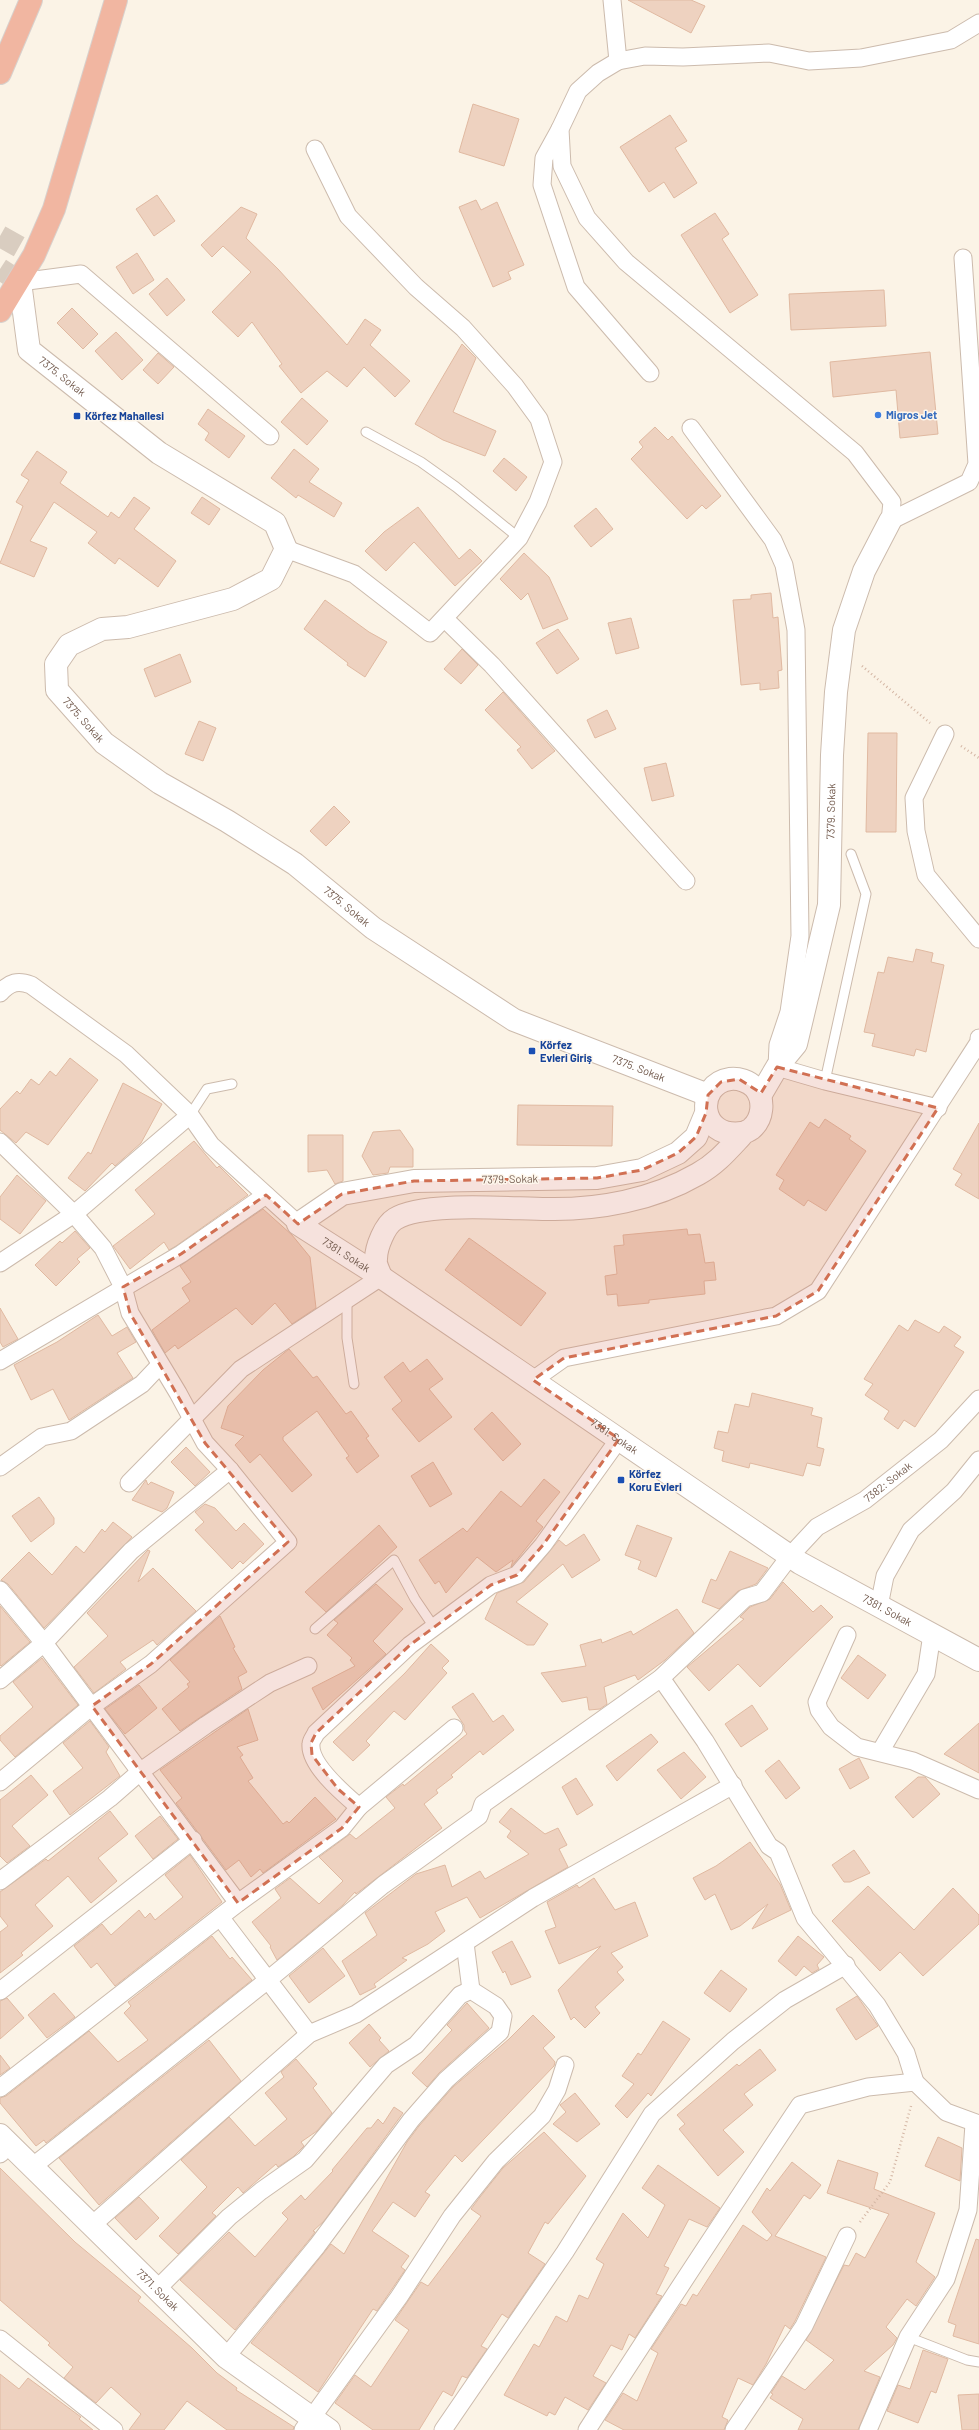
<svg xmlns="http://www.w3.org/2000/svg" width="979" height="2430" font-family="Barlow,sans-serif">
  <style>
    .building { fill: #eed2c0; stroke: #e0b9a1 }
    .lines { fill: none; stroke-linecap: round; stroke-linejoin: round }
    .tertiary-tunnel { stroke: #d9cdc0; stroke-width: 22; stroke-dasharray: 22 11; stroke-linecap: butt }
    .service-casing { stroke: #ccbbad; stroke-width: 11 }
    .minor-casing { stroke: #ccbbad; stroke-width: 19 }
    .tertiary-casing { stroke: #ccbbad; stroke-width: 24 }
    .motorway-casing { stroke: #d8d1cd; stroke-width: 24 }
    .path { stroke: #d3b5a3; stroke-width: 2.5; stroke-dasharray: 1 3; stroke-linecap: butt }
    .service { stroke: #fff; stroke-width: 9 }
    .minor { stroke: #fff; stroke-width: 17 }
    .tertiary { stroke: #fff; stroke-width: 22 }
    .motorway { stroke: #f1b6a1; stroke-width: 22 }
    .marked { fill: #d17053; fill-opacity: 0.2; stroke: #d17053; stroke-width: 3; stroke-dasharray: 8 5; stroke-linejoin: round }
    .shop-dot { fill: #3f7fe0; stroke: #fef7ec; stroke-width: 1.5 }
    .transit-dot { fill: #1a4fb4; stroke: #fef7ec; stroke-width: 1.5 }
    .labels { text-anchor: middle; stroke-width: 3; stroke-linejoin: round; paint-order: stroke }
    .street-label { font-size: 11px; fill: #725a4d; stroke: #fef7ec }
    .shop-label { font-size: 11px; font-weight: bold; fill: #366cbe; stroke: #fef7ec; text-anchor: start }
    .transit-label { font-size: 11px; font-weight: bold; fill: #164399; stroke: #fef7ec; text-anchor: start }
  </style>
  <rect width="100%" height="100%" fill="#fbf3e6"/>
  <path class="building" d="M628,0H691L705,6L691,33Z
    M473,104L519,119L504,166L459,152Z
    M670,115L687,141L675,148L697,183L674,198L664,182L649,192L620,147Z
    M157,195L175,221L154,236L136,209Z
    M476,200L481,210L497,202L524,265L508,272L511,279L493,287L459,207Z
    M241,207L257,214L246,238L278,269L347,345L365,319L381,330L370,345L410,381L395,397L364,367L347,387L327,371L301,393L279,366L282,364L252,322L238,337L212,312L251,272L223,246L212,257L201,245Z
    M715,213L729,234L722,239L758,295L730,313L681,235Z
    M137,253L154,280L133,294L116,267Z
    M167,278L185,300L167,316L149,294Z
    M884,290L886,326L791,330L789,294Z
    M72,308L98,334L83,349L57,323Z
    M116,332L143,360L122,380L95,351Z
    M462,344L476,358L453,412L496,431L485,456L443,440L415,424Z
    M930,352L938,434L900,438L896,390L833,397L830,362Z
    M158,353L174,367L158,384L143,370Z
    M302,398L328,421L307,445L281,422Z
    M208,409L245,436L229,458L205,440L209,433L198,424Z
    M655,427L668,440L672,436L721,496L706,509L702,505L687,519L631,459L643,447L639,442Z
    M294,449L319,469L309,482L342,503L334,517L298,495L296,498L271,478Z
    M37,451L67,472L60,483L108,517L111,512L119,518L134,497L150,508L134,529L176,561L158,587L119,558L115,564L88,543L97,532L54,502L30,541L47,548L34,577L0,563L23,506L16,502L29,480L21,475Z
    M504,458L527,477L516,491L493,471Z
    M202,497L220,509L209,525L191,513Z
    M418,507L459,559L470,549L482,561L455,586L414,542L386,571L365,551L384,532Z
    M596,508L613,529L591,547L574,526Z
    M524,553L549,577L568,619L543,629L528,593L521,600L500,579Z
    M771,593L773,618L778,617L782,670L778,671L779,688L760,690V683L741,685L733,600L751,599V595Z
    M325,600L369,632L387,642L365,677L347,665L348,663L304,629Z
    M631,618L639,648L616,654L608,623Z
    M558,629L579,659L557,674L536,643Z
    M462,649L478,665L461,684L444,669Z
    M180,654L191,682L155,697L144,669Z
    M503,692L555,751L532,769L517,750L521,747L485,710Z
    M607,710L616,729L595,738L587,720Z
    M199,721L216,728L203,761L185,754Z
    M868,733H897L896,832H866Z
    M666,763L674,796L652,801L644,768Z
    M334,806L350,822L326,846L310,831Z
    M916,949L933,953L931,962L944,965L926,1052L916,1049L914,1056L872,1046L875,1034L864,1032L878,972L884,973L888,957L913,962Z
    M70,1058L98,1080L48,1145L26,1132L16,1143L0,1130V1109L17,1091L20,1094L31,1079L39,1085L50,1071L56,1076Z
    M123,1083L162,1104L141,1143L115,1166L112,1163L85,1191L68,1178L88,1152L91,1154Z
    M518,1105L613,1106L612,1146L517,1145Z
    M825,1119L851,1136L849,1139L866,1151L826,1211L808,1200L804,1206L779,1189L784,1180L776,1175L810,1122L819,1128Z
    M979,1123V1199L955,1185L962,1174L953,1169Z
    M400,1130L413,1149V1167H390L388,1173L373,1175L362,1156L373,1132Z
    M308,1135H343V1181L335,1184L327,1170L308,1172Z
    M194,1141L217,1168L219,1166L248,1195L176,1246L169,1250L164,1242L130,1269L113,1246L155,1214L135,1190Z
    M17,1175L46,1201L20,1234L0,1219V1197Z
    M263,1209L292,1235L310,1257L316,1308L292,1324L275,1303L252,1325L236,1308L178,1349L175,1345L165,1353L152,1330L190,1301L182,1288L191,1282L180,1266Z
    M687,1229L688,1235L700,1234L705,1263L714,1262L716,1280L704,1281L705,1294L649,1300V1303L618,1306L617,1294L607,1295L605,1276L617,1274L614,1246L624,1245L623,1235Z
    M75,1231L90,1248L77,1259L80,1262L56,1286L35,1265L60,1241L62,1243Z
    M469,1238L546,1293L521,1326L445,1270Z
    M0,1308L18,1339L3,1347L0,1342Z
    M98,1315L112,1336L127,1327L136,1342L117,1353L133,1378L69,1420L53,1389L31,1400L14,1365L57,1342Z
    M915,1320L939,1333L944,1326L961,1337L954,1346L964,1352L915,1427L904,1420L898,1429L884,1419L889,1411L865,1395L873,1384L864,1379L899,1325L908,1331Z
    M289,1349L313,1378L317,1376L346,1414L351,1411L369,1436L366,1438L379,1456L357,1473L346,1458L349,1456L317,1411L283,1437V1440L312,1475L292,1492L260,1454L250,1463L235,1445L244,1436L221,1428L228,1406L263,1370Z
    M427,1359L443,1379L429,1389L452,1417L419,1442L392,1409L402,1401L384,1377L403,1362L410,1372Z
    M752,1393L813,1408L811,1415L822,1418L817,1447L824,1449L820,1466L807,1463L803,1476L750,1463L749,1468L722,1461L724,1451L714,1448L718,1431L728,1433L735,1404L749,1407Z
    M492,1412L521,1444L503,1461L474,1429Z
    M186,1447L210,1472L195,1486L171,1462Z
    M433,1462L452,1494L430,1507L411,1476Z
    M544,1479L560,1492L536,1521L543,1527L511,1567L513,1560L496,1572L477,1557L446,1593L439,1581L435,1584L419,1560L463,1528L467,1532L501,1491L521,1507Z
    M146,1480L148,1485L151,1482L174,1492L167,1508L162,1512L132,1500Z
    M39,1497L54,1518V1524L31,1542L12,1516Z
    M205,1504L215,1508L236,1531L244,1523L264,1544L243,1564L240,1561L232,1569L195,1530L204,1522L195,1512Z
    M113,1522L132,1537L44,1628L8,1584L1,1580L29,1552L52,1575L76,1546L84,1553L102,1529L105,1532Z
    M379,1525L397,1547L326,1612L305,1592Z
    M637,1525L672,1538L656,1577L638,1569L641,1561L625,1555Z
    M584,1534L600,1560L572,1578L563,1564L516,1602L548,1624L534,1645H527L485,1619L497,1593L524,1582L559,1540L566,1546Z
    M148,1550L150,1551L138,1582L153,1568L196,1611L157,1645L153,1640L120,1662L126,1669L94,1693L74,1667L108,1636L87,1613Z
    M730,1551L768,1568L756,1584L738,1591L719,1609L702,1602L711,1579L716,1581Z
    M783,1582L813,1612L821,1605L833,1617L760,1687L738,1664L709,1691L687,1667L744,1619L740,1617L750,1607L770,1599Z
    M376,1584L403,1609L373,1641L386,1654L323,1710L312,1688L355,1666L350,1660L352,1658L327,1635L338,1623L334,1620Z
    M0,1606L30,1642L1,1666L0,1665Z
    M677,1609L694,1633L665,1660L638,1680L635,1675L604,1687L607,1704L600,1709L589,1710L587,1697L562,1702L541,1673L586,1666L580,1645L601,1639L602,1643L631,1631L633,1635Z
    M220,1616L235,1647L233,1648L247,1672L238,1677L242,1689L180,1731L162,1709L189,1687L187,1684L190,1682L170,1660Z
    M431,1644L449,1661L442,1668L447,1673L405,1720L394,1711L366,1741L370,1745L353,1761L333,1742L405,1673Z
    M858,1655L886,1675L868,1699L841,1678Z
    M42,1658L78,1705L15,1757L0,1740V1736L33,1707L13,1682Z
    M139,1685L157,1708L125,1734L105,1709Z
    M473,1693L493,1722L503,1715L514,1730L483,1755L480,1751L451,1775L453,1777L436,1790L438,1793L424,1804L442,1828L356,1894L355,1892L343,1905L277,1960L270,1947L271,1946L252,1922L281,1898L275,1889L290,1878L319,1904L343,1881L319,1857L350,1834L356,1839L395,1808L386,1797L403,1784L404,1786L467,1734L464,1730V1725L452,1707Z
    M752,1705L768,1729L741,1747L725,1724Z
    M248,1709L258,1740L237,1747L243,1755L240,1757L253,1778L248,1781L283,1824L287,1821L289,1823L315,1797L336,1819L263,1873L260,1869L251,1877L239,1860L226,1870L176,1803L182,1798L160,1770Z
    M90,1721L109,1747L106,1752L120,1776L70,1815L53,1791L83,1768L63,1743Z
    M979,1723V1773L944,1754Z
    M651,1734L658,1742L617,1781L606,1766Z
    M684,1752L706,1777L681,1799L657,1770Z
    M859,1758L869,1778L850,1789L839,1769Z
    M779,1760L800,1788L786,1799L765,1771Z
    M31,1775L48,1795L12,1826L30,1846L7,1863L0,1856V1800Z
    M918,1777H925L940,1794L913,1818L895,1797Z
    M576,1778L593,1805L577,1815L562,1787Z
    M511,1808L545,1834L558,1828L567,1845L559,1849L568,1867L480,1918L467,1897L435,1912L445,1931L428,1944L402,1958L407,1960L374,1984L376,1987L360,1995L342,1961L377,1935L365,1913L416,1874L445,1865L452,1887L480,1871L485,1879L529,1854L507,1837L511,1831L499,1822Z
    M110,1811L128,1834L98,1858L117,1881L91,1903L68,1876L35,1905L53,1926L21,1953L23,1955L0,1973V1932L8,1926L0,1916V1892L46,1859L48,1861Z
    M160,1816L178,1839L153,1859L135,1836Z
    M750,1842L780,1884L791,1910L752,1929L768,1904L740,1926L731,1930L715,1894L705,1900L693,1878L716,1866Z
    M854,1850L870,1873L850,1882H844L832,1865Z
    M190,1855L222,1902L115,1986L97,1963L91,1968L74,1946L102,1924L111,1935L139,1910L145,1918L150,1913L155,1920L183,1897L165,1875Z
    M594,1878L615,1910L635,1902L648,1936L611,1953L623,1967L617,1972L624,1980L595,2007L600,2013L585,2028L574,2017L571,2020L558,1990L601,1946L559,1964L545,1931L556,1927L547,1902L577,1885L579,1888Z
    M868,1886L914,1930L953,1888L979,1915V1924L923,1976L900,1952L880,1971L832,1921Z
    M212,1936L230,1959L232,1957L252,1980L46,2143L44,2140L36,2146L0,2103V2098L6,2096L89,2031L118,2062L148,2040L124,2013L131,2006L128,2002Z
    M798,1936L824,1957L817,1965L819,1969L812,1973L804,1966L796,1976L778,1961Z
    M512,1941L531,1977L511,1985L505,1971L503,1973L492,1952Z
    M323,1948L345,1976L309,2003L289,1976Z
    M721,1970L747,1989L730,2012L704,1993Z
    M54,1993L75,2017L47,2038L28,2015Z
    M857,1996L878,2026L856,2040L836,2009Z
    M7,1998L24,2018L0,2039V2001Z
    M467,2003L489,2028L439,2073L427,2087L412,2073L452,2030L447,2025Z
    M533,2015L555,2037L543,2048L555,2062L554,2066L462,2162L455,2155L425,2192L430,2195L415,2217L393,2202L372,2231L409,2256L401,2267L405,2270L377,2311L373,2309L318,2392L251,2343L331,2244L344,2254L407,2142L419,2126L453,2087L509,2039Z
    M663,2021L690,2039L651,2096L648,2093L627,2118L615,2106L634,2084L622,2076L638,2053L641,2055Z
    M369,2024L381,2038L379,2040L389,2051L370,2067L349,2043Z
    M209,2040L241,2081L99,2205L59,2158Z
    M760,2049L776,2070L744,2094L753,2105L723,2130L744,2152L718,2176L679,2129L685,2124L677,2115L737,2064L739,2066Z
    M0,2055L10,2068L0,2075Z
    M296,2059L317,2084L313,2088L332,2113L317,2131L301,2142L304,2146L293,2157L278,2167L276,2164L243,2193L238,2187L212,2213L216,2216L178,2254L159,2236L207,2187L181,2160L229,2117L255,2146L287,2119L265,2093L284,2077L281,2072Z
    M575,2093L600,2124L577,2142L553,2124L566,2112L560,2105Z
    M394,2107L403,2113L324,2221L313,2231L315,2232L309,2240L235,2330L180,2280L229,2232L255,2257L288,2219L282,2213L301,2195L305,2200L333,2171L332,2170L367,2128H371L378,2119L383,2124Z
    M544,2132L586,2176L548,2224L545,2222L528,2253L545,2264L508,2318L502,2314L481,2346L487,2349L467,2378L462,2376L452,2396L443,2391L419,2430H373L335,2403L355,2375L371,2387L409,2330L395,2320L421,2282L428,2286L481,2216L471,2209L480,2197L503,2168Z
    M938,2137L962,2148L960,2181L925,2166Z
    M838,2160L878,2173L874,2189L935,2213L916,2262L935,2277L916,2306L907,2299L886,2327L897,2338L893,2345L864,2371L880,2377L858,2430H798L803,2419L770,2398L773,2394L771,2393L782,2376L805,2390L834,2360L806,2340L844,2265L849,2266L856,2253L865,2258L889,2214L827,2193Z
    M792,2162L821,2185L810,2199L804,2195L775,2236L826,2257L795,2321L790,2329L785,2325L766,2364L753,2385L738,2378L722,2417L728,2420L724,2430H624L605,2420L623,2393L637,2401L658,2353L651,2349L681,2304L686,2306L693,2294L697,2296L743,2225L767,2241L772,2235L752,2212L767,2188L770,2191Z
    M658,2165L720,2208L707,2227L689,2219L664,2266L669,2268L656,2294L662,2296L635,2338L629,2334L622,2350L611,2345L593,2376L606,2383L588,2410L565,2397L555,2415L549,2412L547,2416L504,2395L534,2344L539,2347L556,2316L567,2322L579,2295L588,2299L604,2264L596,2259L623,2213L648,2238L665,2205L642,2188Z
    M0,2168L75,2242L141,2297L138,2301L192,2348L217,2373L237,2388L236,2390L294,2427L293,2430H227L187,2401L164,2430H129L141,2414L111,2387L96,2403L64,2378L73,2367L48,2345L50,2343L0,2300Z
    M139,2197L159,2218L136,2240L115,2218Z
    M976,2239L979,2240V2344L953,2336L956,2325L948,2322Z
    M923,2350L948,2359L936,2393L931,2391L918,2423L887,2411L898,2385L910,2389Z
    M0,2374L19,2389L28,2378L81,2417L79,2419L93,2430H0Z
    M979,2394V2430H962L958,2395Z"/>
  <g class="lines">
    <path class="tertiary-tunnel" d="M0,236L34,255
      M0,269L20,282"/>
    <g class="service-casing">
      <path id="service" d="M366,432L421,462L456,487L519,538
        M825,1081L866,894L851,854
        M190,1115L207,1089L232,1084
        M347,1298V1338L354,1384
        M315,1629L394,1560L415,1599L434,1627
        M908,2337L967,2360L979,2362"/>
    </g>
    <g class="minor-casing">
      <g id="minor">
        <path d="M612,0L618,61"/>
        <path d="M560,129L544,158L542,185L576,287L650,373"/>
        <path d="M20,282L81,274L270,436"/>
        <path d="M691,428L773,540L784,565L796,630L800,936L789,1012L778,1045L777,1067L825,1081L938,1108"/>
        <path d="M890,521L892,502L855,453L626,262L587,218L562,166L560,129L578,91L598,73L618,61L645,56L683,57L769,53L809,61L861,58L951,40L979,23"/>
        <path d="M890,521L969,482L977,464L963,258"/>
        <path d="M286,549L354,574L430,633L519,538L538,502L553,462L539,419L515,386L463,328L416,287L348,216L315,149"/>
        <path d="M445,619L492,665L686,881"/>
        <path d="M945,734L914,798L916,831L926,875L979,939"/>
        <path d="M0,993C10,982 18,980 31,985L126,1054L190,1115L211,1145L298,1224"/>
        <path d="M0,1142L74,1214L103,1248L123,1287L130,1313L178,1393L205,1443L230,1470L288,1542L151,1664L92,1706L0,1782"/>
        <path d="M0,1263L74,1214L190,1115"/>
        <path d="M0,1361L181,1254L266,1195"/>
        <path d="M533,1380L564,1358L776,1316L818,1291L979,1042V1038"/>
        <path d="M0,1467L42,1437L71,1431L142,1384L160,1365"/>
        <path d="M129,1483L241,1369L381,1277"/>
        <path d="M0,1590L44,1643L238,1903"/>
        <path d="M879,1606L885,1576L911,1530L954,1491L979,1460"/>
        <path d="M847,1635L817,1702L819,1710L831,1727L857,1747L913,1761L979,1790"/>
        <path d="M661,1678L705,1741L769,1846L778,1852L805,1918L877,2005L906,2053L915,2082"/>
        <path d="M0,1680L44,1643L131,1551L230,1470"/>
        <path d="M880,1752L926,1674L932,1634"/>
        <path d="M359,1807L454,1728"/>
        <path d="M0,1881L110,1798L141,1771L206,1725L270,1683L308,1666"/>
        <path d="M220,1917L309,2034"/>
        <path d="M465,1943L471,1990"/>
        <path d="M0,1991L193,1840"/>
        <path d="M0,2088L238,1903L342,1828L359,1807C344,1794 309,1765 311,1744C311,1740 315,1736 316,1733L410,1645L491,1585L517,1575L543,1545L619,1439"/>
        <path d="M0,2154L9,2145"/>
        <path id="s1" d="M32,2167L269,1979L383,1885L479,1816L483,1804L661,1678L745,1598L762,1593L790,1556L817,1527L865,1500L941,1440L979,1399"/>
        <path d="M91,2226L309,2034L356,2014L533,1898L733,1785"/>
        <path d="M157,2289L229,2217L261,2191L305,2160L386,2065L416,2045L460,1995L471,1990L496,2006L503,2016L500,2032L446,2080L411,2120L317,2246L226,2357"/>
        <path d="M0,2339L114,2430"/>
        <path d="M303,2430L399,2297L452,2216L496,2161L542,2116L557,2090L565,2065"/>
        <path d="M443,2430L565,2252L652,2114L733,2041L785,2000L846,1965"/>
        <path d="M587,2430C657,2321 728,2213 800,2105L868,2087L915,2082L946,2112L979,2124"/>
        <path d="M734,2430L804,2326L847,2236"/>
        <path d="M868,2430L908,2337L946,2279L968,2210L974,2124"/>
      </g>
    </g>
    <g class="tertiary-casing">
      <g id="tertiary">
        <path id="s2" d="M20,282L29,350L159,453L275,523L286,549L271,579L233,599L128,627L102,629L69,645L56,664L57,690L104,743L160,783L227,821L295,864L373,928L514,1020L708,1095"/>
        <path id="s3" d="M760,1096L777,1067L796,1044L829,905L832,755L836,692L844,630L864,571L890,521"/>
        <path id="s4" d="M706,1113L696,1137L678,1153L642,1170L597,1178L414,1181L342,1194L298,1224L381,1277L800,1563L979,1660"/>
        <path d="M381,1277C379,1271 375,1264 376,1259C376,1247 385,1225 395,1219C424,1201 512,1209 547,1209C598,1210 653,1200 698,1174C716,1164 727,1151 741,1136C743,1132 747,1132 751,1129C763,1119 765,1100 755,1088C749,1081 738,1078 730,1079C695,1084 698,1139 742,1133"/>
        <path id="s5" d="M0,2135L226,2357L329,2430"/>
      </g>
    </g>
    <g class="motorway-casing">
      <path id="motorway" d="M0,73L31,0
        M0,311L34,255L54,209L116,0"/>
    </g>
    <path class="path" d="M862,666L930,723
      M961,746L979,758
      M860,2222L890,2182L911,2106"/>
    <use href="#service" class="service"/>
    <use href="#minor" class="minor"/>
    <use href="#tertiary" class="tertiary"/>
    <use href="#motorway" class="motorway"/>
  </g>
  <path class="marked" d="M777,1067L938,1108L818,1291L776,1316L564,1358L533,1380L619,1439L543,1545L517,1575L491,1585L410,1645L316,1733L311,1743L312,1755L338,1789L359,1807L342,1828L238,1903L92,1706L151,1664L288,1542L205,1443L130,1313L123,1287L181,1254L266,1195L298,1224L342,1194L414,1181L597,1178L642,1170L678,1153L696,1137L706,1113L708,1095L721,1082L739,1079L761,1093Z"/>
  <circle class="shop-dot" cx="878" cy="415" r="4"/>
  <g class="transit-dot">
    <rect x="73" y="412" width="8" height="8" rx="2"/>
    <rect x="528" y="1047" width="8" height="8" rx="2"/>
    <rect x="617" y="1476" width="8" height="8" rx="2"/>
  </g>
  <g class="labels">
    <g class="street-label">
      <text dy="4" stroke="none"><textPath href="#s2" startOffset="111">7375. Sokak</textPath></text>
      <text dy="4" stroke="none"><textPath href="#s2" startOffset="735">7375. Sokak</textPath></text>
      <text dy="4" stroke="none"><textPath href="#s3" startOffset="300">7379. Sokak</textPath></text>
      <text dy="4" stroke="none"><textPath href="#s2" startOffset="1059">7375. Sokak</textPath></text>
      <text dy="4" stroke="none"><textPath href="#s2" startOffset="1395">7375. Sokak</textPath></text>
      <text transform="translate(510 1179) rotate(-1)" y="4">7379. Sokak</text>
      <text dy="4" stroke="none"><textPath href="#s4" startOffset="502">7381. Sokak</textPath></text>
      <text dy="4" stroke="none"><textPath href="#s4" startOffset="826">7381. Sokak</textPath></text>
      <text dy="4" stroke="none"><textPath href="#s1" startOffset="1103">7382: Sokak</textPath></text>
      <text dy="4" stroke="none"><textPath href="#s4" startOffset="1150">7381. Sokak</textPath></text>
      <text dy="4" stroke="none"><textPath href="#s5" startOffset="221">7371. Sokak</textPath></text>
    </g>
    <g class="shop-label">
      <text x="886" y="419">Migros Jet</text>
    </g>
    <g class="transit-label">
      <text x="85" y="420">Körfez Mahallesi</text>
      <text x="540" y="1049">Körfez<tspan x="540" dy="13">Evleri Giriş</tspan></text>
      <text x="629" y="1478">Körfez<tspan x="629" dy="13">Koru Evleri</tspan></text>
    </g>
  </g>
</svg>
